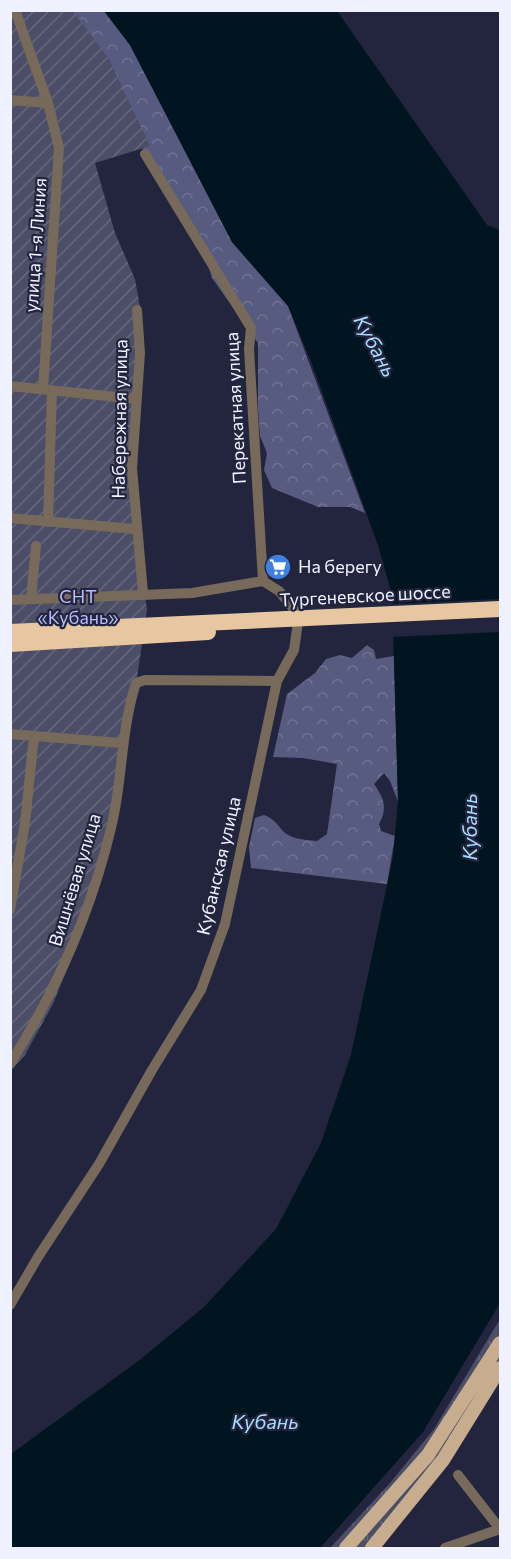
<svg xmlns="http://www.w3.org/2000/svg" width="511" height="1559" font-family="Commissioner,sans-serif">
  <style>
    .grass { fill: url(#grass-tufts) }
    .forest { fill: url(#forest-crowns) }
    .garden { fill: url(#garden-furrows) }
    .water { fill: #011520 }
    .pier { fill: #23243d }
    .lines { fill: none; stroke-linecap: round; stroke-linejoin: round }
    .minor { stroke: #776a5b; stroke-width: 10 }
    .major { stroke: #c7ac8e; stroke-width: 14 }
    .highway { stroke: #e7c7a2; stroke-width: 16 }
    .labels { text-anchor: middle; stroke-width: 4.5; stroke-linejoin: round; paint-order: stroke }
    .street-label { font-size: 18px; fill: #f0f1ff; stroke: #23243d }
    .poi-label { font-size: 18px; fill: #f0f1ff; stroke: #23243d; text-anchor: start }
    .park-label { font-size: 18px; fill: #b7bcfc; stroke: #23243d }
    .water-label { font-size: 20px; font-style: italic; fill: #a7deff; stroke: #23243d }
  </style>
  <defs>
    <pattern id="grass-tufts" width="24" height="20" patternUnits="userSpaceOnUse" patternTransform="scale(1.5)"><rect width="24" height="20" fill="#4b4e66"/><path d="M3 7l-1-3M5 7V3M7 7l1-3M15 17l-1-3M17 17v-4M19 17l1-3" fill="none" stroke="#65687d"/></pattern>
    <pattern id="forest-crowns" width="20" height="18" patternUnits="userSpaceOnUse" patternTransform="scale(1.5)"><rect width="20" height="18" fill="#585b80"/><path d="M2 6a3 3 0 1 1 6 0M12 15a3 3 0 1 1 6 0" fill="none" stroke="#707393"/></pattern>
    <pattern id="garden-furrows" width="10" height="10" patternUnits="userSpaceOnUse" patternTransform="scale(1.5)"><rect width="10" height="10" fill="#4b4e66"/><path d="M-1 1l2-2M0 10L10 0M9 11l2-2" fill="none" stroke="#65687d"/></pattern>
  </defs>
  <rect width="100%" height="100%" fill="#23243d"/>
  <path class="grass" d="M500,1319V1334L426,1448L339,1548H330L390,1483L434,1429Z
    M500,1350V1359L435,1462L366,1548H352Z"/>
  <path class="forest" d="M58,11H104L130,45L232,242L288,306L365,513L350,507H318L272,488L264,470L267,453L260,436L258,409V343L212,278L204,253L147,152L122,133Z
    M367,645L374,650L376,659L394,656L398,801L390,781L384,773L374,784C384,799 388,807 379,824L381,831L395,836L387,884L251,868L249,847L255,818L264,815C274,819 276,823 283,831C290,839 306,840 317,841L327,834L337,764L303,758L273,757L287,694L315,673L326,659L340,655L352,658Z"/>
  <path class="garden" d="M11,11H73L109,59L150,146L95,163L115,233L135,279L140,307L136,529L147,610L126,752L72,957L53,1004L25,1055L11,1070Z"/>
  <path class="water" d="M104,11H337L487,225L500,230V1303L423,1432L320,1548H11V1454L137,1362L204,1307L276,1229L321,1143L351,1055L393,857L398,801L392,595L378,545L312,364L288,306L232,242L130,45Z"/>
  <path class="pier" d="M500,599V632L390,637L389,604Z"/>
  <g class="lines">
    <path class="minor" d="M15,10L48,103L59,148L43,389
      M10,100L48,103
      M145,154L251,328L249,349L263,581
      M137,310L140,353L132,468L143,593
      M10,386L136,399
      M10,518L135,529
      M48,522L52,390
      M31,599L36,546
      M10,600L192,593L263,581
      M10,734L121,743
      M10,910L25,823L34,736
      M10,1064C56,991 91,912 111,828C123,781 120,733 136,683L145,680L277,681
      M10,1305L38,1257L99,1164L152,1070L201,990L225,924L277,681L294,650L299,615L279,591L263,581
      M458,1475L500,1529
      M445,1548L500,1529"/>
    <path class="major" d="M346,1548L428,1455L500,1343
      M372,1548L443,1460L500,1368"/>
    <path class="highway" d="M10,632L500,609
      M10,644L208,632"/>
  </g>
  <defs>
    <g id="supermarket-disc" transform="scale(1.35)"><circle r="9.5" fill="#3f7fe0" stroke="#23243d"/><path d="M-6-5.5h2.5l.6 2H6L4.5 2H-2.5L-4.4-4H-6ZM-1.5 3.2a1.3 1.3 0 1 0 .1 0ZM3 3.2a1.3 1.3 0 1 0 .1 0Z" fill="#fff"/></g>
  </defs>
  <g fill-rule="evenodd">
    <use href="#supermarket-disc" x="278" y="567"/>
  </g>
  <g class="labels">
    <g class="street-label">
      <text transform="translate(36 245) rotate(-86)" y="6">улица 1-я Линия</text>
      <text transform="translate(236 408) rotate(-93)" y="6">Перекатная улица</text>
      <text transform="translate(120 419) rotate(-89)" y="6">Набережная улица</text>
      <text transform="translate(365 596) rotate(-3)" y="6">Тургеневское шоссе</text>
      <text transform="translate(219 866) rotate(-77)" y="6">Кубанская улица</text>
      <text transform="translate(75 880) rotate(-73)" y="6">Вишнёвая улица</text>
    </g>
    <g class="poi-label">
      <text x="298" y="573">На берегу</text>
    </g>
    <g class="park-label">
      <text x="78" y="603">СНТ<tspan x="78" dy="21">«Кубань»</tspan></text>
    </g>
    <g class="water-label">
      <text transform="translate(375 346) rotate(62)" y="7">Кубань</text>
      <text transform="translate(470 827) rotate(-90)" y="7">Кубань</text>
      <text x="265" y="1429">Кубань</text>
    </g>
  </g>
  <rect width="511" height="1559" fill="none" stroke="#f0f1ff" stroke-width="24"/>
</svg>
